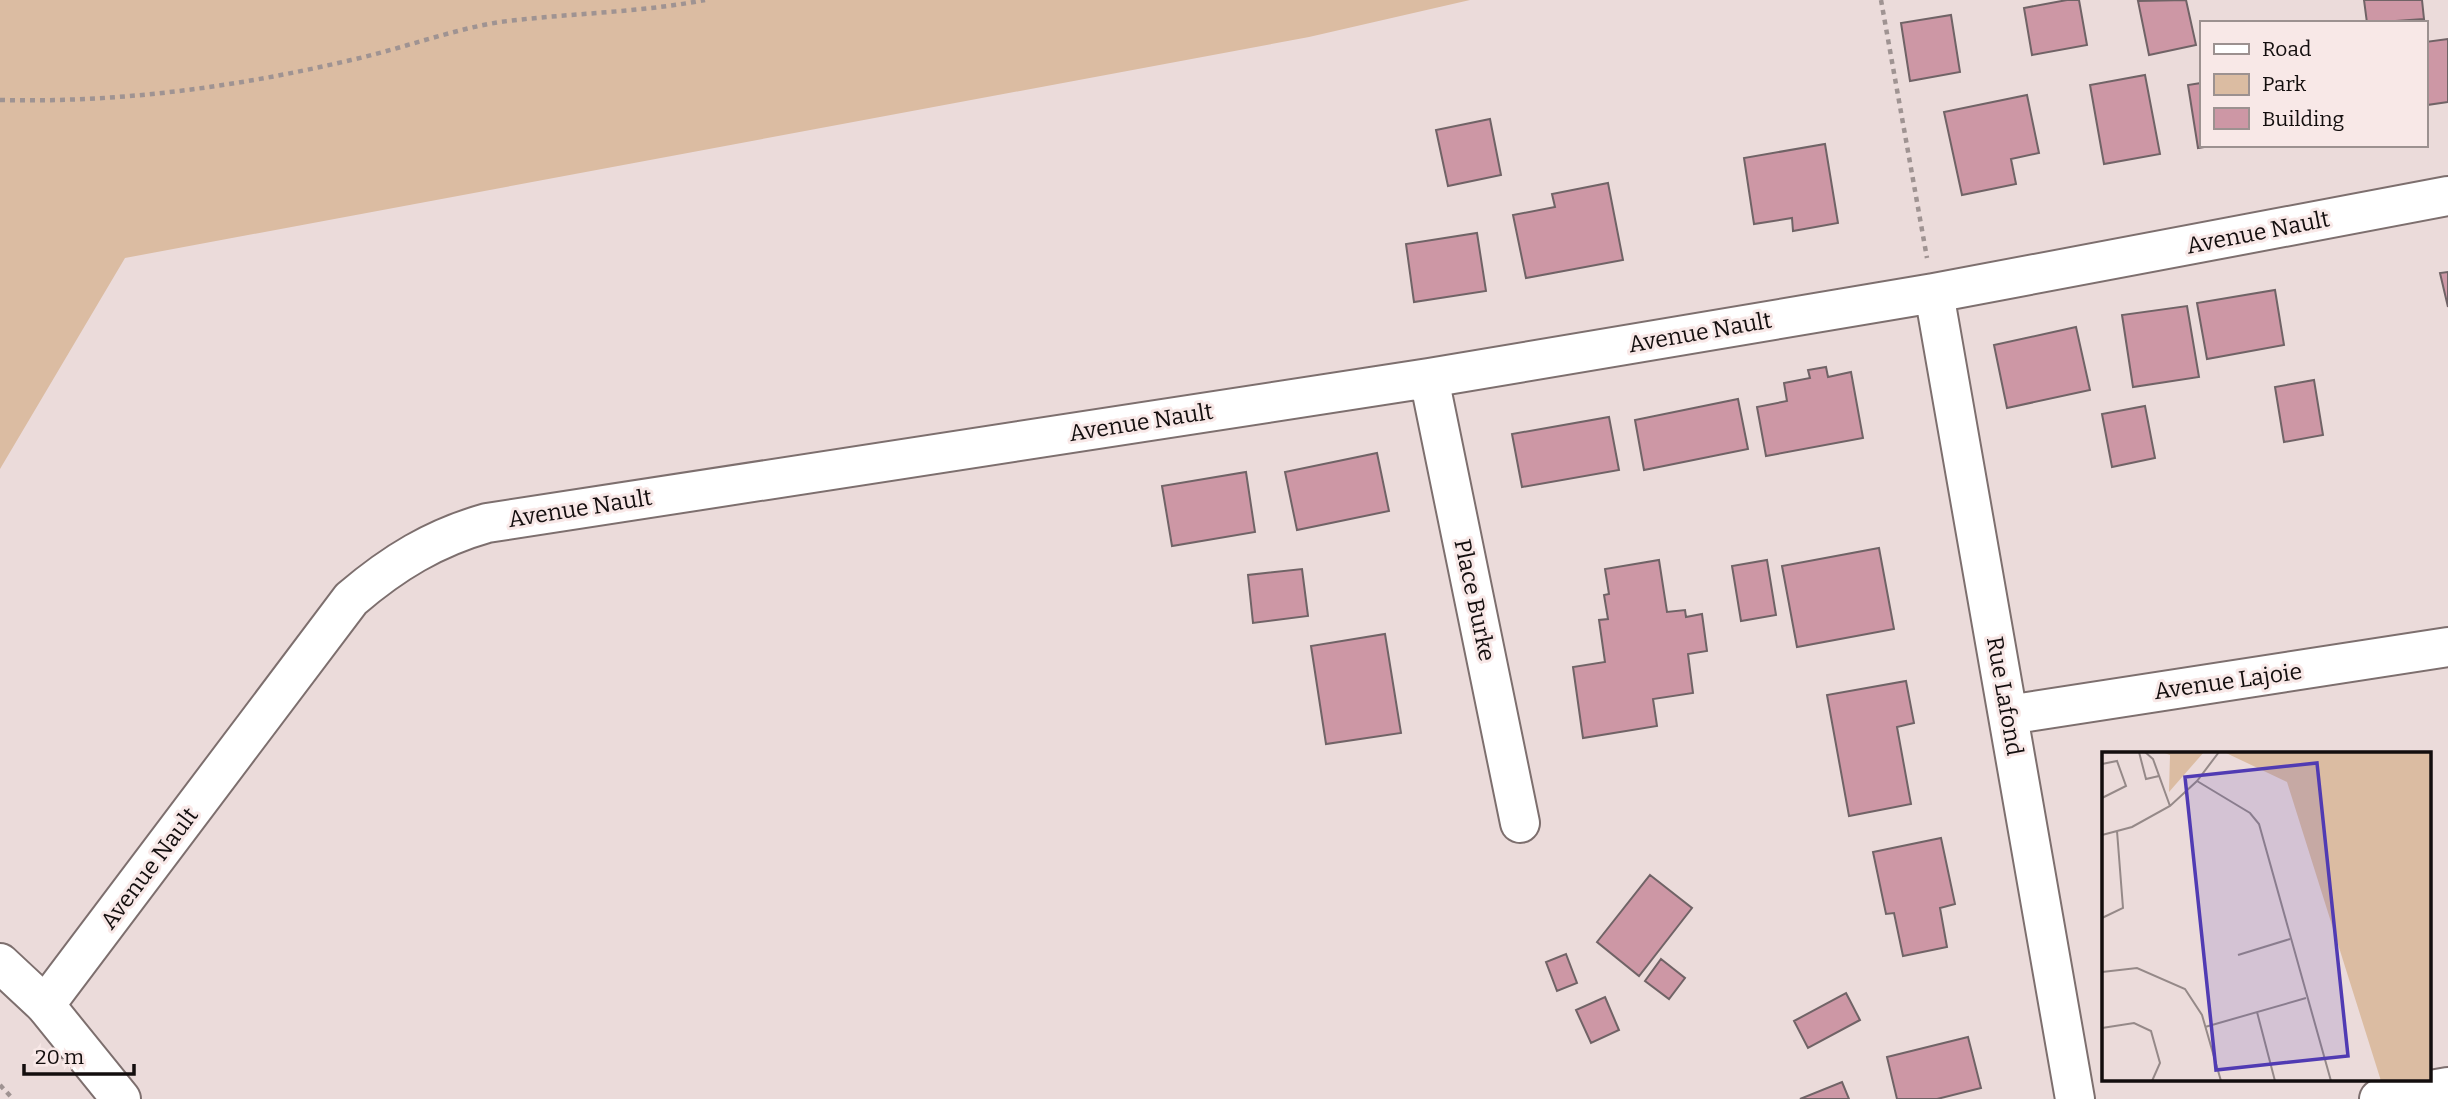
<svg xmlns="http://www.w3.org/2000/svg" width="2448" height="1099" font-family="Bitter,serif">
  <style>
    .green { fill: #dbbca2 }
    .building { fill: #cd97a5; stroke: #706366; stroke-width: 2 }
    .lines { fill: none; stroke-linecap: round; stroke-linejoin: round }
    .minor-casing { stroke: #7d6f6e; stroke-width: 42 }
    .tertiary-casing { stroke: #7d6f6e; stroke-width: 42 }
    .path { stroke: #9f9392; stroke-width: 4.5; stroke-dasharray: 5 5; stroke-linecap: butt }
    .minor { stroke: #fff; stroke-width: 38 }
    .tertiary { stroke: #fff; stroke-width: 38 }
    .labels { text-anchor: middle; stroke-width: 6; stroke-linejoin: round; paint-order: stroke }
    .street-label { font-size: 23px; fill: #130e0e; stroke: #f8e8e7 }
    .inset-road { fill: none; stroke: #958988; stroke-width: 2 }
    .view { fill: #503bb3; fill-opacity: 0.15; stroke: #503bb3; stroke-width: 3.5 }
    .inset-edge { fill: none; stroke: #130e0e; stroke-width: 3.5 }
  </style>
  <rect width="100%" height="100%" fill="#ebdbda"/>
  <path class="green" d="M0,0H1470L1309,37L125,258L0,469Z"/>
  <path class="building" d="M2067,0H2079L2087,45L2032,55L2024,8Z
    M2186,0L2196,45L2149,55L2138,1Z
    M2364,0H2422L2424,19L2367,23Z
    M1951,15L1960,72L1910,81L1901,23Z
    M2448,39V102L2427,105L2425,42Z
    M2145,75L2160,154L2104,164L2090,85Z
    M2201,83V145H2216L2198,148L2188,85Z
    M2027,95L2039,153L2011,159L2016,184L1962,195L1944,112Z
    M1490,119L1501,175L1448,186L1436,130Z
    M1825,144L1838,223L1793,231L1792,218L1754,224L1744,158Z
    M1608,183L1623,260L1526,278L1513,215L1555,207L1552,194Z
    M1477,233L1486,291L1414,302L1406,244Z
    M2448,272V307L2440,273Z
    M2275,290L2284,345L2207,359L2197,303Z
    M2187,306L2199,377L2133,387L2122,315Z
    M2076,327L2090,390L2007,408L1994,345Z
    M1826,367L1828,377L1851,372L1863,438L1766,456L1757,407L1787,401L1784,383L1810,378L1808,370Z
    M2314,380L2323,435L2284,442L2275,387Z
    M1738,399L1748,449L1644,470L1635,420Z
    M2145,406L2155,458L2112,467L2102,414Z
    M1609,417L1619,470L1522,487L1512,434Z
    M1377,453L1389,511L1297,530L1285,472Z
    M1246,472L1255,532L1172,546L1162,486Z
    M1879,548L1894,629L1797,647L1782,566Z
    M1659,560L1667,612L1685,610L1686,617L1702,614L1707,651L1688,654L1693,693L1653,699L1657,726L1583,738L1573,667L1605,662L1599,620L1608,619L1604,595L1609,594L1605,569Z
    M1767,560L1776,615L1741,621L1732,566Z
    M1302,569L1308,616L1253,623L1248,575Z
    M1385,634L1401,733L1326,744L1311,646Z
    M1906,681L1914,723L1897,727L1911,804L1849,816L1827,695Z
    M1941,838L1955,904L1940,908L1947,947L1903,956L1894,913L1886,914L1873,852Z
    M1650,875L1692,908L1639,976L1597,942Z
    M1566,954L1577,983L1557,991L1546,962Z
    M1661,959L1685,978L1669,999L1645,981Z
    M1846,993L1860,1020L1808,1048L1794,1021Z
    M1605,997L1619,1030L1591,1043L1576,1010Z
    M1968,1037L1981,1088L1937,1099H1897L1887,1057Z
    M1842,1082L1849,1099H1800Z"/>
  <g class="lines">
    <g class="minor-casing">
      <path id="minor" d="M1934,293L2075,1099
        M1429,378L1520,823
        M2008,715L2448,647
        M45,1005L351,599C393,563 434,538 487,523L1429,378L1934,293L2448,196
        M2379,1099L2448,1087"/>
    </g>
    <g class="tertiary-casing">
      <path id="tertiary" d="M0,963L45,1005L121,1099"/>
    </g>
    <path class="path" d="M1881,0L1927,258
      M0,100C118,103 237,87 351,60C401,49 450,30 500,22C568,13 638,13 705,0
      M0,1085L13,1099"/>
    <use href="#minor" class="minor"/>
    <use href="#tertiary" class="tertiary"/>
  </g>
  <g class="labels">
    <g class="street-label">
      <text transform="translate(2258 232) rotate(-11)" y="8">Avenue Nault</text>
      <text transform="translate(1700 332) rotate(-10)" y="8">Avenue Nault</text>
      <text transform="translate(1141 422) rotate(-9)" y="8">Avenue Nault</text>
      <text transform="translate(580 508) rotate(-9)" y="8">Avenue Nault</text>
      <text transform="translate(1475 600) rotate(78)" y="8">Place Burke</text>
      <text transform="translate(2228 681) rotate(-8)" y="8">Avenue Lajoie</text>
      <text transform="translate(2005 696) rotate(80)" y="8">Rue Lafond</text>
      <text transform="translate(149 868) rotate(-53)" y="8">Avenue Nault</text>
    </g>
  </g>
  <g transform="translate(2102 752)">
    <rect width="329" height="329" fill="#ebdbda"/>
    <path d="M60,0H102L67,40L68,3ZM122,0H329V329H279L185,30Z" fill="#dbbca2"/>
    <path class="inset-road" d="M37,0L44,27L57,24M43,0L51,7L68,54M0,12L15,9L24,34L0,46M95,29L148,61L157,72L229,329M0,83L30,75L68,54L95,29L117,0M0,166L21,156L15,79M136,203L188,187M0,220L35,216L83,237L100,263L119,329M155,260L173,329M103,275L204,246M0,276L32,271L49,279L58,311L50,329"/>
    <path class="view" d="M215,11L246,304L114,318L83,25Z"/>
    <rect width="329" height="329" class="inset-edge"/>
  </g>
  <rect x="2200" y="21" width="228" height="126" fill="#f8e8e7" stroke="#9c9190" stroke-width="2"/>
  <rect x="2214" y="44" width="35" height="10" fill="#ffffff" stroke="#9c9190" stroke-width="2"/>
  <text x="2262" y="56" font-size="21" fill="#130e0e">Road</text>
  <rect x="2214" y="74" width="35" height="21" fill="#dbbca2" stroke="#9c9190" stroke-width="2"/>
  <text x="2262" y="91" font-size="21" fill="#130e0e">Park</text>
  <rect x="2214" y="108" width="35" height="21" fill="#cd97a5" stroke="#9c9190" stroke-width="2"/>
  <text x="2262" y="126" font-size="21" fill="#130e0e">Building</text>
  <path d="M24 1064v10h110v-10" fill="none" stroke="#130e0e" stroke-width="3.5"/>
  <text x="35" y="1064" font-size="21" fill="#130e0e" stroke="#f8e8e7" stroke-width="5" paint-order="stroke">20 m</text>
</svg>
